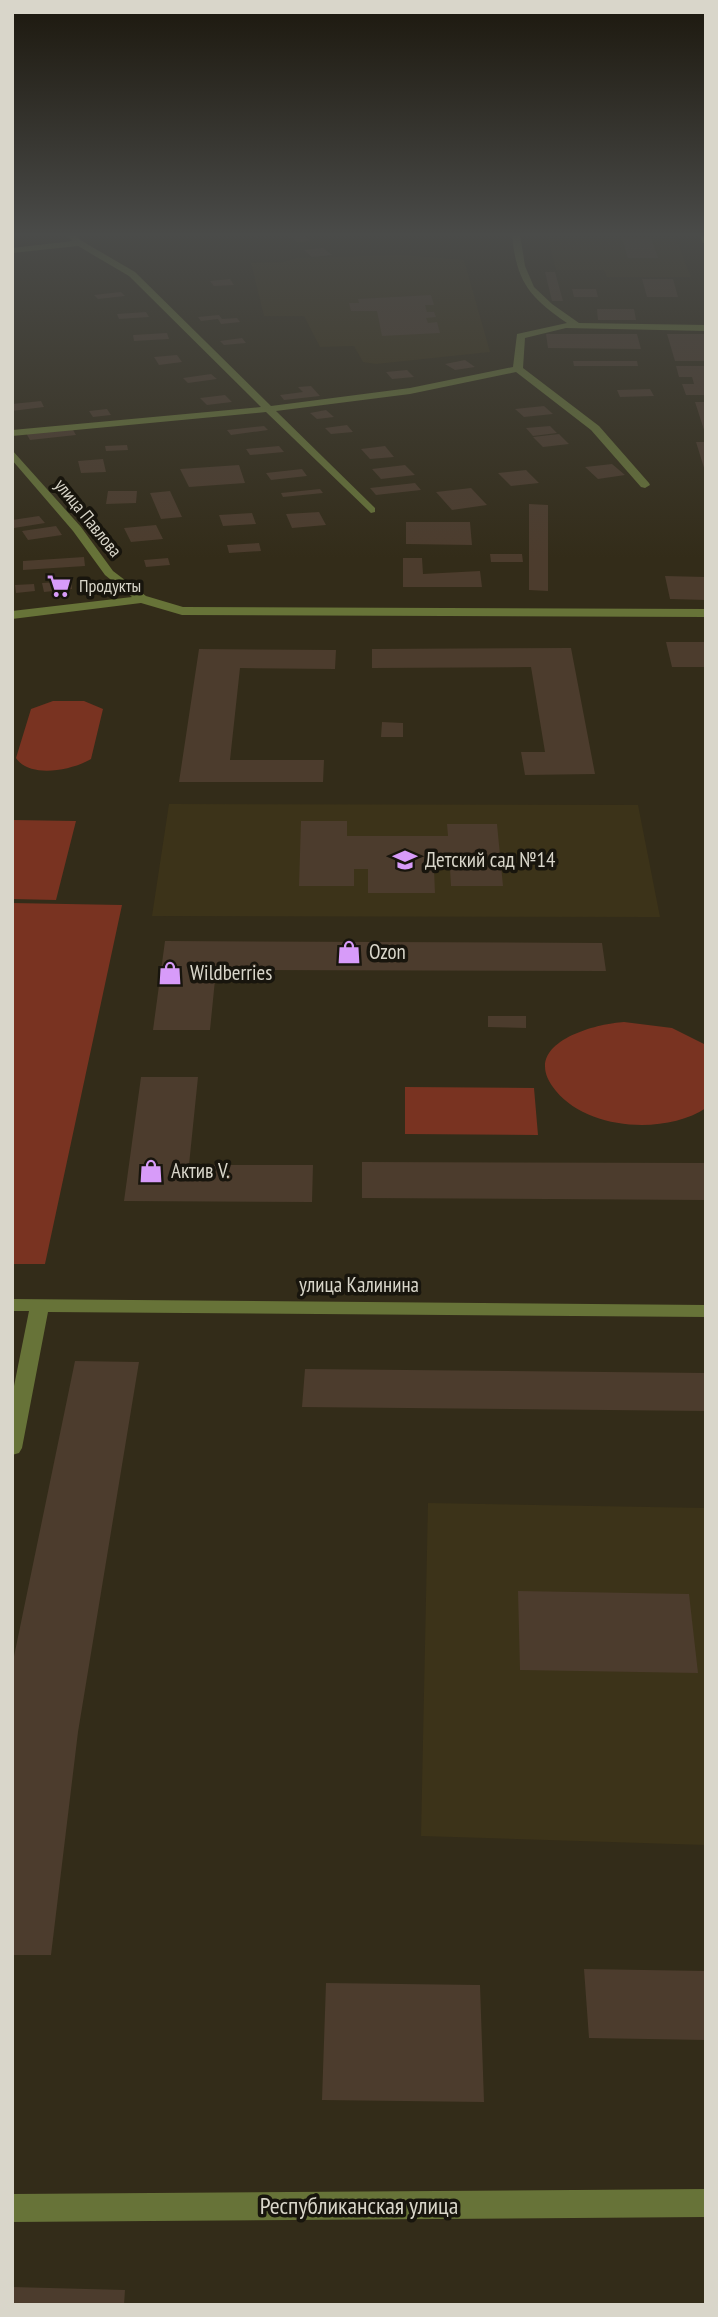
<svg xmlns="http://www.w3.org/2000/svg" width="718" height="2317" font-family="'PT Sans Narrow',sans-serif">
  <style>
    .built { fill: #3c3319 }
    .green { fill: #793321 }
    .building { fill: #4c3c2d }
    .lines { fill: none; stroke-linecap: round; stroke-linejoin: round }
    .minor { fill: #677338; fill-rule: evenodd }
    .major { fill: #a0b82d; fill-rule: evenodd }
    .labels { text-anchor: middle; stroke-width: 7; stroke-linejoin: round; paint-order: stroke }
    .far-street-label { font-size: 18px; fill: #d9d6ca; stroke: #18150d }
    .far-poi-label { font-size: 18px; fill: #d9d6ca; stroke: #18150d; text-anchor: start }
    .poi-label { font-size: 21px; fill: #d9d6ca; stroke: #18150d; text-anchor: start }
    .street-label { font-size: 21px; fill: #d9d6ca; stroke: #18150d }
    .near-street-label { font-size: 24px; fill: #d9d6ca; stroke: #18150d }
  </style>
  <rect width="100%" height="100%" fill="#332c19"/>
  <path class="built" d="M547,234H674L691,277H607L604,270H556Z
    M402,255L464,260L490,352L376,364L363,362L354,346L320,347L304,316H264L251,263L283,262L296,258Z
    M169,804L638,805L660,917L152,916Z
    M428,1503L706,1508V1845L421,1836Z"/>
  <path class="green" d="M53,701H84L103,709L91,759C73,770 30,779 16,758L31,709Z
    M12,820L76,821L56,900L12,899Z
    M12,903L122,905L45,1264H12Z
    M624,1022L672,1028L706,1045V1108C665,1135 588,1130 556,1091C517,1045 592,1024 624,1022Z
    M405,1087L534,1088L538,1135L405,1134Z"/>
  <path class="building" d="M302,234L311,241L297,242L288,235Z
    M622,238H651L658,258H628Z
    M323,248L332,255L312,257L304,250Z
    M545,272H555L563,301H552Z
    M230,279L234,285L214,286L210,281Z
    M642,279H673L678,297H647Z
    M572,289H596L598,297H574Z
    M121,292L125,296L98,299L94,295Z
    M431,295L434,305H425L427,312H434L436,317L426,318L428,323L437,322L440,333L382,336L377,311H351L349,303H359L358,299Z
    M597,309H634L636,320H598Z
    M146,312L149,317L119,319L117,314Z
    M219,315L222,319L237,318L240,322L221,324L218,319L201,321L198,317Z
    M167,333L169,339L134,341L133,335Z
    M546,334H637L641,349L548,348Z
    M667,334H706V361H675Z
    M242,338L246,343L224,345L220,341Z
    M177,355L182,362L159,365L154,357Z
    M465,360L475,367L455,370L445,364Z
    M573,361H637L638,366H574Z
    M676,366H706V395H686L682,384H694L692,377H679Z
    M407,370L414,377L392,379L386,372Z
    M211,374L217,379L188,383L183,378Z
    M311,386L320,396L284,400L280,395L303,392L298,387Z
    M650,389L654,396L620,397L617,390Z
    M225,395L232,402L207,405L200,398Z
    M41,401L44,407L12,411V404Z
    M695,402H706V433H705Z
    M544,406L553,414L524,417L515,409Z
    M107,409L111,415L93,417L89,411Z
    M326,410L334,417L317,419L310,413Z
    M347,425L353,432L331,434L325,428Z
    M264,426L268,430L231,435L227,430Z
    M550,426L557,433L533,436L526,428Z
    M72,428L76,435L30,440L26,433Z
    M559,434L569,444L543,447L533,437Z
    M696,442H706V471H705Z
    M127,445L128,450L106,451L105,446Z
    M279,446L284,452L250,455L246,449Z
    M385,446L394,457L370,459L361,449Z
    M103,459L106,472L81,473L78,461Z
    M612,464L625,475L598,479L585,467Z
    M239,465L245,483L189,487L180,469Z
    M405,465L415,475L381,479L372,469Z
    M302,469L307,476L271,480L266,473Z
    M526,470L539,483L511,486L498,473Z
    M415,483L421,490L376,495L370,488Z
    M471,488L487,505L452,510L436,492Z
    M320,489L323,493L283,497L281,493Z
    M108,491H137L136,503L106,504Z
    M170,491L182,517L161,519L150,493Z
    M529,504L548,505V591L529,590Z
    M319,512L326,525L292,528L286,514Z
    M252,513L256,524L223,526L219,515Z
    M39,516L45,523L14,528L12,525V520Z
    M406,522H470L472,545L406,544Z
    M156,525L163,539L131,542L124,528Z
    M56,526L62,535L28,540L22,531Z
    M259,543L261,551L229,553L227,545Z
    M490,554H522L523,562H491Z
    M84,557L85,566L23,570V561Z
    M168,558L170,565L146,567L144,560Z
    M403,558H422L423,574L480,571L482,587H403Z
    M665,576L706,577V600L670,599Z
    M71,581L72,589L44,592L42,583Z
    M34,584L35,591L16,593L15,585Z
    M666,642H706V667H672Z
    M571,648L595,774L525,775L521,752H545L531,667L372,668V649Z
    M199,649L336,650L335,669L240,668L230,760H324L323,782H179Z
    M382,722L403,723V737H381Z
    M301,821H347V836H448L447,824H497L503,886H451L450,869H434L435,893H368V869H354V886H299Z
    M165,941L602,943L606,971L216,970L210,1030H153Z
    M488,1016H526V1028L488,1027Z
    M141,1077H198L189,1165H313L312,1202L124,1201Z
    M362,1162L706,1163V1200L362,1198Z
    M75,1361L139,1362L78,1732L51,1955H12V1666Z
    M305,1369L706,1373V1411L302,1407Z
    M518,1591L689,1594L698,1673L520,1670Z
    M584,1969L706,1971V2040L589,2038Z
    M326,1983L480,1985L484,2102L322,2100Z
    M12,2287L125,2290L124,2305H12Z"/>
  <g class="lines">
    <path class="minor" d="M66,234H75L82,241L135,272L271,406L410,388L513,367L517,334L567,323C529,297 516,281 512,234H520L525,266L534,287L552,304L579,323L706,325V331L566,328L525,338L523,368L599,426L649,483L650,485L645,488L641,487L591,430L516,372L410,394L276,411L375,508V512L371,513L266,412L12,436V430L261,407L129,276L78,246L12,253V248L73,241Z
      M12,450L81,527L113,571L146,596L183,607L706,609V617L182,615L141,603L12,619V611L132,597L105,575L73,531L12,460Z
      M12,1299L706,1305V1317L48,1312L22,1448L19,1453L12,1455V1396L29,1311H12Z
      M706,2189V2217L12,2222V2194Z"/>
    <path class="major" d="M699,234H706V243H703Z"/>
  </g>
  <linearGradient id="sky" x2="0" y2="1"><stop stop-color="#1c180e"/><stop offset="0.42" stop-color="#4a4b49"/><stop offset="1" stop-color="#4a4b49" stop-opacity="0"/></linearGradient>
  <rect width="718" height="558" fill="url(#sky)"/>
  <defs>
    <g id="supermarket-bare" transform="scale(1.89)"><path d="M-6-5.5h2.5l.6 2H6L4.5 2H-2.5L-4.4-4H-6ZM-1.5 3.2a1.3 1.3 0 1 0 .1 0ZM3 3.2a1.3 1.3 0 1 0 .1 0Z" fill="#d79bf9" stroke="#18150d" stroke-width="2.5" paint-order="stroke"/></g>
    <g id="school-bare" transform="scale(1.89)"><path d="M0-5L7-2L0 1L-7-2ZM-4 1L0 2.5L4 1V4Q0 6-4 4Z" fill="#d79bf9" stroke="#18150d" stroke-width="2.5" paint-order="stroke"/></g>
    <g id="shop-bare" transform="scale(1.89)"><path d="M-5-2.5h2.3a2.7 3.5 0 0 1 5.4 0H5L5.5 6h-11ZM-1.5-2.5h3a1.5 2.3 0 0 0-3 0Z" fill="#d79bf9" stroke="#18150d" stroke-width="2.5" paint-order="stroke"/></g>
  </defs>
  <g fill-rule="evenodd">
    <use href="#supermarket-bare" x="59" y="586"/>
    <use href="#school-bare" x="405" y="860"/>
    <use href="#shop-bare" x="349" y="952"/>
    <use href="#shop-bare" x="170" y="973"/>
    <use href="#shop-bare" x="151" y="1171"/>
  </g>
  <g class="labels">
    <g class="far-street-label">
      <text transform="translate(88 518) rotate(51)" y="6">улица Павлова</text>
    </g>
    <g class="far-poi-label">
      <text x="79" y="592">Продукты</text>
    </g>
    <g class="poi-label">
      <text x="425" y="867">Детский сад №14</text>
      <text x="369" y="959">Ozon</text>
      <text x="190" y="980">Wildberries</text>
      <text x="171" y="1178">Актив V.</text>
    </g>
    <g class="street-label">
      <text x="359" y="1292">улица Калинина</text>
    </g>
    <g class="near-street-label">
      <text x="359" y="2214">Республиканская улица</text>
    </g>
  </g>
  <rect width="718" height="2317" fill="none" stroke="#d9d6ca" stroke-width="28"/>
</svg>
